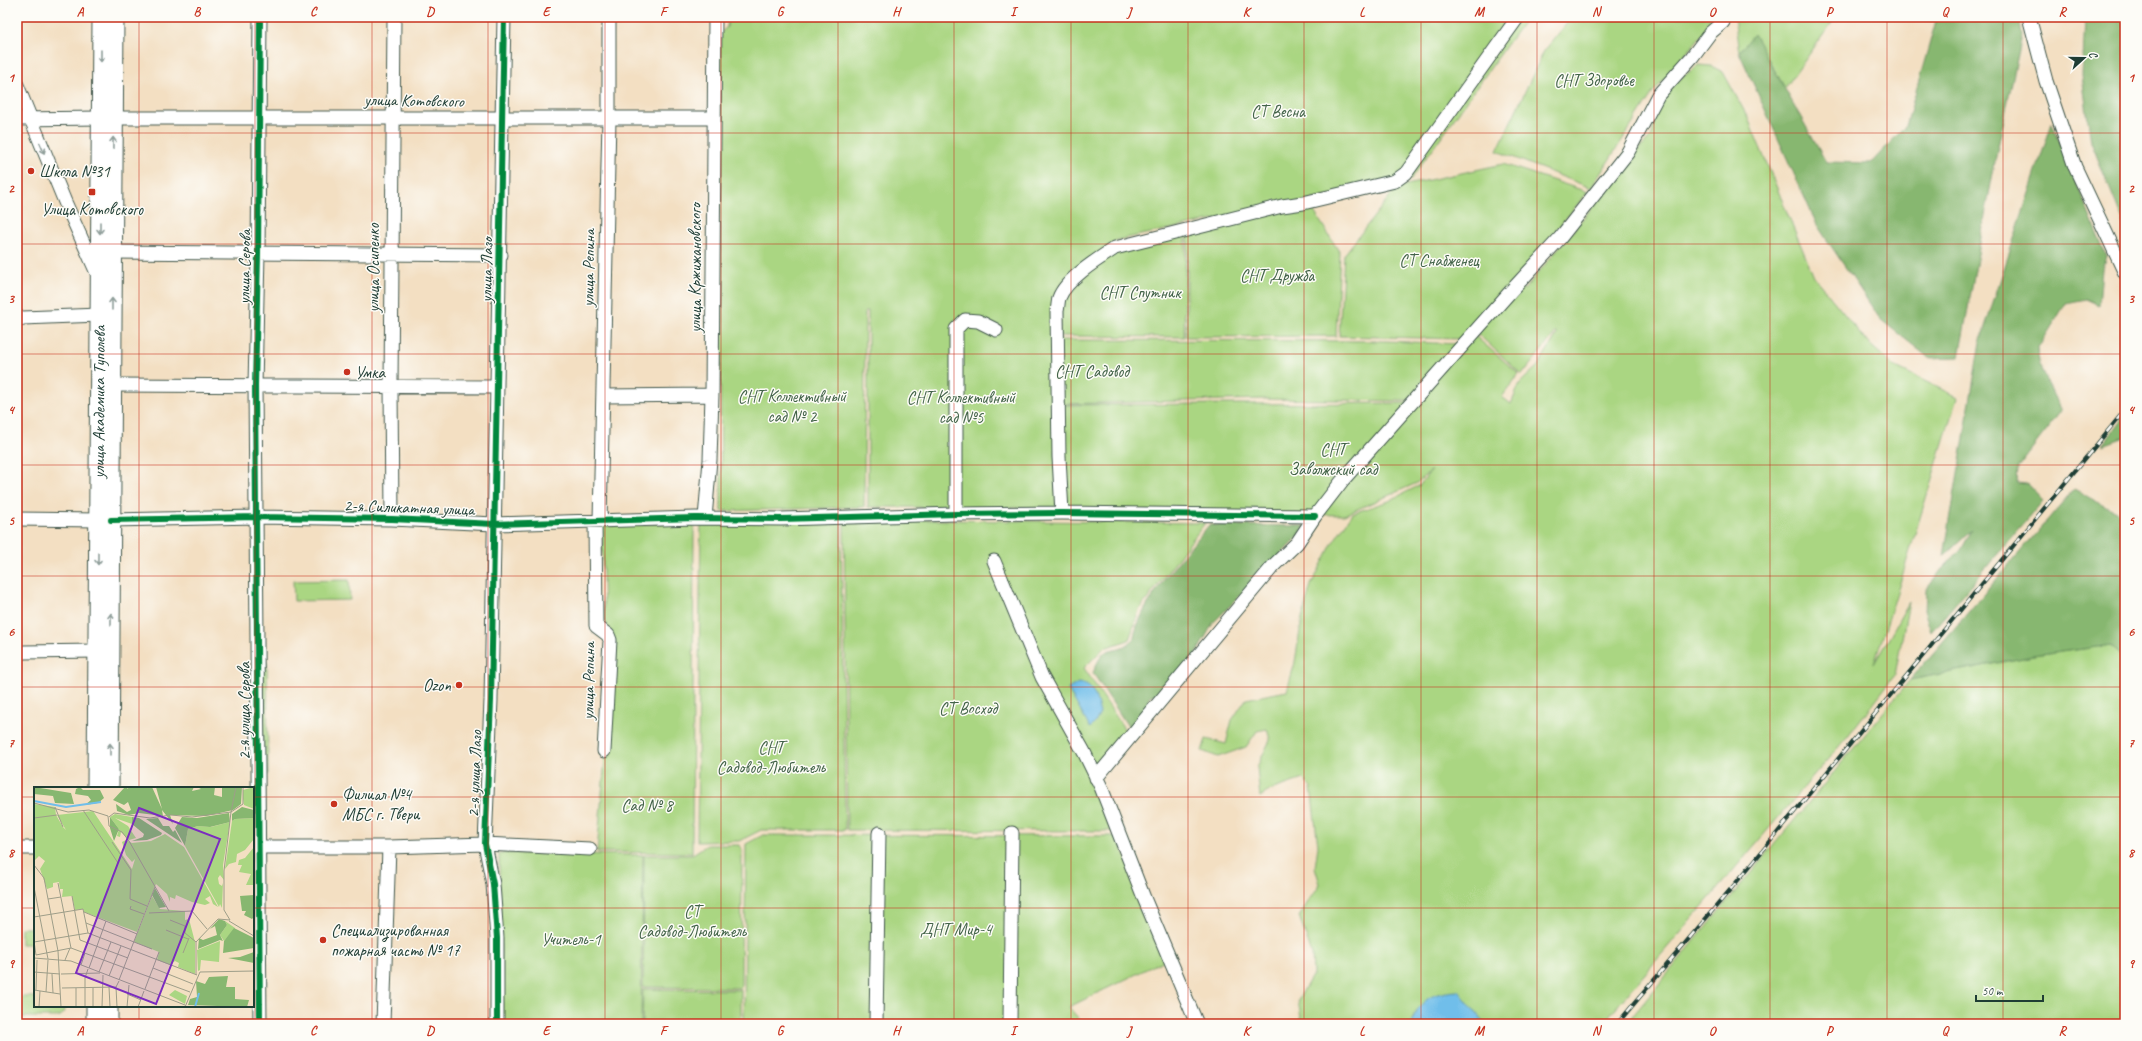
<svg xmlns="http://www.w3.org/2000/svg" width="2142" height="1041" font-family="Caveat,sans-serif">
  <style>
    .green { fill: #aad682; stroke: #648a5b; fill-rule: evenodd }
    .forest { fill: #87b770; stroke: #537a52 }
    .water { fill: #70beea; stroke: #487e8f }
    .lines { fill: none; stroke-linecap: round; stroke-linejoin: round }
    .minor-casing { stroke: #3f5549; stroke-width: 15 }
    .major-casing { stroke: #3f5549; stroke-width: 19 }
    .minor { stroke: #fff; stroke-width: 13 }
    .major { stroke: #fff; stroke-width: 17 }
    .rail-casing { stroke: #1f3d34; stroke-width: 4 }
    .rail { stroke: #fdfcf7; stroke-width: 2.5; stroke-dasharray: 8; stroke-linecap: butt }
    .cycleway-casing { stroke: #fdfcf7; stroke-width: 8 }
    .cycleway { stroke: #00873e; stroke-width: 6 }
    .oneway { stroke: #8f9e9a }
    .grid { fill: none; stroke: #c8321e; stroke-width: 1; stroke-opacity: 0.55 }
    .poi-dot { fill: #c8321e; stroke: #fdfcf7; stroke-width: 1.5 }
    .labels { text-anchor: middle; stroke-width: 3; stroke-linejoin: round; paint-order: stroke }
    .park-label { font-size: 17px; fill: #426348; stroke: #fdfcf7 }
    .street-label { font-size: 17px; fill: #1f3d34; stroke: #fdfcf7 }
    .poi-label { font-size: 17px; fill: #1f3d34; stroke: #fdfcf7; text-anchor: start }
    .inset-river { fill: none; stroke: #70beea; stroke-width: 2 }
    .inset-road { fill: none; stroke: #9e9e89; stroke-width: 1 }
    .view { fill: #7b2cbf; fill-opacity: 0.15; stroke: #7b2cbf; stroke-width: 2 }
    .inset-edge { fill: none; stroke: #1f3d34; stroke-width: 2 }
    .neatline { fill: none; stroke: #c8321e; stroke-width: 1.5 }
    .grid-label { font-size: 13px; text-anchor: middle; font-weight: bold; fill: #c8321e }
  </style>
  <rect width="100%" height="100%" fill="#fdfcf7"/>
  <filter id="ink" filterUnits="userSpaceOnUse"><feTurbulence type="fractalNoise" baseFrequency=".025" numOctaves="2"/><feDisplacementMap in="SourceGraphic" scale="8" xChannelSelector="R" yChannelSelector="G"/><feConvolveMatrix kernelMatrix="1 2 1 2 8 2 1 2 1" color-interpolation-filters="sRGB"/></filter>
  <filter id="wash" filterUnits="userSpaceOnUse"><feTurbulence type="fractalNoise" baseFrequency=".012" numOctaves="4" result="noise"/><feDisplacementMap in="SourceGraphic" scale="16" xChannelSelector="R" yChannelSelector="G"/><feGaussianBlur stdDeviation="0.9" result="paint"/><feColorMatrix in="noise" values="0 0 0 0 0 0 0 0 0 0 0 0 0 0 0 0 0 1.4 0 .05"/><feComposite in="paint" operator="in"/></filter>
  <g filter="url(#wash)">
    <rect width="100%" height="100%" fill="#f3dfc2"/>
    <path class="green" d="M728,17H1527L1411,179L1117,240L1056,293V508L868,507V311H865L864,507L721,511L719,34L727,27Z
      M1572,17H1717L1652,94L1591,188L1497,151L1544,51Z
      M1734,17H1836L1785,88L1754,35L1739,52Z
      M1698,65L1711,66L1723,72L1747,116L1814,277L1867,342L1894,366L1957,397L1900,583L1874,664L1909,602L1895,675L1847,737L1602,1024H1485L1458,991L1416,1011L1411,1024H1302L1298,1000L1313,974L1312,954L1299,916L1320,884L1315,867L1318,846L1311,787L1303,779L1271,790L1260,797L1257,767L1270,740L1267,729L1257,731L1246,747L1218,757L1202,751L1206,739L1226,744L1232,720L1246,699L1287,691L1295,662L1302,618L1311,585L1333,542L1353,513L1389,501L1420,485L1431,470L1417,483L1344,515L1064,510L1061,405L1414,403L1462,339L1339,336L1344,255L1397,187L1503,164L1588,192L1514,280L1524,290L1603,194L1623,166L1652,136L1656,111L1675,83ZM1556,332L1557,334L1538,366L1520,383L1511,404L1502,397L1519,374L1475,336L1478,334L1522,375Z
      M1310,205L1340,253L1336,336L1186,337L1188,233Z
      M1186,234L1184,337L1059,336L1062,300L1087,272L1117,251Z
      M1059,340L1386,341L1459,344L1407,401L1264,399L1061,404Z
      M701,518L841,519L845,830H761L739,841L697,842Z
      M844,519L1205,523L1139,610L1129,640L1104,648L1084,668L1127,733L1092,777L1114,831L847,830Z
      M694,522L692,853L597,852L615,642L604,620L602,526Z
      M349,580L350,600L294,601L293,581Z
      M2111,645L2125,662V1024H1626L1910,680L2033,656Z
      M262,663H267L268,774H263Z
      M763,835L1117,836L1167,959L1069,1007L1083,1024H744L746,844Z
      M707,845H739L742,850L741,988L643,987L644,855H691Z
      M499,853L643,855L641,1024H502Z
      M21,928H35V944H21Z
      M643,989L741,990V1024H642Z
      M22,997H35V1006H66L64,1013L59,1017H18L17,998Z"/>
    <path class="forest" d="M1937,17H2019L2022,36L1997,151L1959,357L1929,358L1880,319L1817,225L1739,52L1754,34L1826,162L1871,163L1906,126Z
      M2080,17H2125V226L2091,142L2082,76L2085,19Z
      M2052,123L2106,256L2102,269L2099,305L2086,299L2066,303L2037,350L2041,370L2061,411L2018,467L2017,483L2027,484L2043,501L1931,632L1925,613L1926,590L1942,569L1961,550L1972,530L1944,556L1980,342Z
      M2125,415V437L2103,445Z
      M2074,489L2125,516V662L2111,645L2033,656L1910,680Z
      M1209,525L1305,526L1299,536L1213,623L1195,656L1159,694L1151,695L1148,700V711L1135,737L1093,673C1106,639 1111,657 1133,641C1140,601 1184,556 1209,525Z"/>
    <path class="water" d="M1078,683C1095,684 1096,699 1100,713L1095,723L1090,728L1068,689Z
      M1459,991L1485,1024H1411C1420,999 1432,992 1459,991Z"/>
  </g>
  <g filter="url(#ink)">
    <g class="lines">
      <g class="minor-casing">
        <path id="minor" d="M260,17L258,254L255,385L260,1024
          M2029,17L2046,81L2075,167L2125,273
          M17,85L65,202L97,273
          M114,118H713
          M17,119L101,118
          M113,252L501,255
          M17,320L23,318L99,315
          M112,385L497,387
          M603,396L712,395
          M1062,513L1059,457L1057,311C1058,307 1058,302 1059,298C1066,279 1098,259 1115,248L1282,206L1303,203L1395,181L1406,173L1518,17
          M956,514V329L965,320L978,321L996,330
          M705,518L710,460L712,395L715,17
          M17,519L98,520
          M392,519L391,386L394,17
          M111,520L257,517L392,519L494,524L695,518L781,519L956,514L1062,513L1315,516
          M600,520L609,119V17
          M595,521L596,626L608,635L610,640L604,751
          M994,561L1042,677L1084,752L1101,787L1144,898L1197,1024
          M17,654L24,652L97,651
          M1096,778L1274,565L1297,543L1315,516L1342,481L1511,291L1560,238L1628,152L1658,95L1692,57L1710,33L1723,22L1724,17
          M253,847H389L485,844L590,849
          M17,848H35
          M383,1024L389,847
          M497,1024V938L493,884L485,844L491,700L504,17
          M876,1024L879,833
          M1010,1024L1012,833"/>
      </g>
      <g class="major-casing">
        <g id="major">
          <path id="s1" d="M96,788L101,17"/>
          <path d="M110,788L115,17"/>
          <path d="M95,1024V1006"/>
          <path d="M109,1024V1006"/>
        </g>
      </g>
      <use href="#minor" class="minor"/>
      <use href="#major" class="major"/>
      <g class="rail-casing">
        <path id="rail" d="M1617,1024L1745,872L2125,410"/>
      </g>
      <use href="#rail" class="rail"/>
      <g class="cycleway-casing">
        <path id="cycleway" d="M260,17L258,254L255,385L260,1024
          M111,520L257,517L392,519L494,524L695,518L781,519L956,514L1062,513L1315,516
          M497,1024V938L493,884L485,844L491,700L504,17"/>
      </g>
      <use href="#cycleway" class="cycleway"/>
    </g>
    <defs><path id="oneway-shaft" d="M-6 0H5M1.5-3L5.5 0L1.5 3" fill="none" stroke-width="1.6" stroke-linecap="round" stroke-linejoin="round"/></defs>
    <g class="oneway">
      <use href="#oneway-shaft" transform="translate(101 56) rotate(90)"/>
      <use href="#oneway-shaft" transform="translate(113 143) rotate(-89)"/>
      <use href="#oneway-shaft" transform="translate(42 148) rotate(67)"/>
      <use href="#oneway-shaft" transform="translate(100 228) rotate(90)"/>
      <use href="#oneway-shaft" transform="translate(112 304) rotate(-90)"/>
      <use href="#oneway-shaft" transform="translate(98 559) rotate(90)"/>
      <use href="#oneway-shaft" transform="translate(111 619) rotate(-90)"/>
      <use href="#oneway-shaft" transform="translate(110 749) rotate(-90)"/>
    </g>
  </g>
  <path class="grid" d="M139,17V788M255,17V1024M372,17V1024M488,17V1024M605,17V1024M721,17V1024M838,17V1024M954,17V1024M1071,17V1024M1188,17V1024M1304,17V1024M1421,17V1024M1537,17V1024M1654,17V1024M1770,17V1024M1887,17V1024M2003,17V1024M17,133H2125M17,244H2125M17,354H2125M17,465H2125M17,576H2125M17,687H2125M17,797H35M253,797H2125M17,908H35M253,908H2125M139,1006V1024"/>
  <g class="poi-dot">
    <circle cx="31" cy="171" r="4"/>
    <rect x="88" y="188" width="8" height="8" rx="2"/>
    <circle cx="347" cy="372" r="4"/>
    <circle cx="459" cy="685" r="4"/>
    <circle cx="334" cy="804" r="4"/>
    <circle cx="323" cy="940" r="4"/>
  </g>
  <g class="labels">
    <g class="park-label">
      <text x="1594" y="86">СНТ Здоровье</text>
      <text x="1278" y="117">СТ Весна</text>
      <text x="1439" y="266">СТ Снабженец</text>
      <text x="1277" y="281">СНТ Дружба</text>
      <text x="1140" y="298">СНТ Спутник</text>
      <text x="1092" y="377">СНТ Садовод</text>
      <text x="792" y="402">СНТ Коллективный<tspan x="792" dy="20">сад № 2</tspan></text>
      <text x="961" y="403">СНТ Коллективный<tspan x="961" dy="20">сад №5</tspan></text>
      <text x="1333" y="455">СНТ<tspan x="1333" dy="20">Заволжский сад</tspan></text>
      <text x="968" y="714">СТ Восход</text>
      <text x="771" y="753">СНТ<tspan x="771" dy="20">Садовод-Любитель</tspan></text>
      <text x="647" y="811">Сад № 8</text>
      <text x="692" y="917">СТ<tspan x="692" dy="20">Садовод-Любитель</tspan></text>
      <text x="956" y="935">ДНТ Мир-4</text>
      <text x="571" y="945">Учитель-1</text>
    </g>
    <g class="street-label">
      <text transform="translate(414 100) rotate(1)" y="6">улица Котовского</text>
      <text transform="translate(244 267) rotate(-89)" y="6">улица Серова</text>
      <text transform="translate(373 268) rotate(-90)" y="6">улица Осипенко</text>
      <text transform="translate(588 268) rotate(-89)" y="6">улица Репина</text>
      <text transform="translate(695 268) rotate(-90)" y="6">улица Кржижановского</text>
      <text transform="translate(486 270) rotate(-89)" y="6">улица Лазо</text>
      <text dy="6" stroke="none"><textPath href="#s1" startOffset="386">улица Академика Туполева</textPath></text>
      <text transform="translate(409 507) rotate(2)" y="6">2-я Силикатная улица</text>
      <text transform="translate(588 681) rotate(-89)" y="6">улица Репина</text>
      <text transform="translate(244 711) rotate(-90)" y="6">2-я улица Серова</text>
      <text transform="translate(474 774) rotate(-88)" y="6">2-я улица Лазо</text>
    </g>
    <g class="poi-label">
      <text x="39" y="177">Школа №31</text>
      <text x="92" y="215" text-anchor="middle">Улица Котовского</text>
      <text x="355" y="378">Умка</text>
      <text x="451" y="691" text-anchor="end">Ozon</text>
      <text x="342" y="800">Филиал №4<tspan x="342" dy="20">МБС г. Твери</tspan></text>
      <text x="331" y="936">Специализированная<tspan x="331" dy="20">пожарная часть № 17</tspan></text>
    </g>
  </g>
  <g transform="translate(34 787)">
    <rect width="220" height="220" fill="#f3dfc2"/>
    <path d="M220,0V22L210,18L209,12V3ZM0,17L21,20L22,28L29,40L32,43L23,28L59,24L98,82L101,72L98,75L92,68L88,55L92,53L98,56L117,54L131,47L150,60L184,120L179,117L176,109L171,112L176,116L171,118L158,115L142,108L141,112L136,110V115L133,107L122,97L103,145L50,125L49,122L41,123L38,109L28,110L29,102H26L25,95L19,96V100L13,102L6,82L11,74L5,69L0,74ZM81,27L98,30V37L81,31L94,39L102,51L95,53L87,45L86,50L83,49L85,42L76,30ZM220,31V52L211,63L203,67L202,75L195,77L191,82L198,34L201,32ZM196,35L189,78L190,93L186,88L184,91L185,97L188,99L189,96L188,121L186,117L185,120L151,59L154,42L164,39L177,40ZM220,60V98H212L217,87L205,85L208,78H204L205,73L211,71ZM118,109L126,122L151,124V133L155,132L161,155V187L144,180L145,176L141,174L136,178L123,173L125,165L100,155ZM191,134L201,141L190,154L186,148L193,138ZM186,154L185,175L167,173L166,183L164,184L163,163ZM141,203L153,209L151,217L135,208Z" fill="#aad682"/>
    <path d="M0,0L37,6L40,17L21,16L19,9L0,7ZM46,0L49,3H66L70,11L64,16L51,18L57,13L54,9L41,7L42,2ZM91,0H94L93,2L96,0H118L128,22L122,0H160L158,4L167,2L163,0H181L180,8L188,10V0H208L207,17L199,23L172,29L136,28L139,37L128,23L129,29L105,26L95,28L83,24L82,17L93,25L97,23L94,15L90,18L79,13ZM208,20L220,23V31L201,32L198,34V27ZM195,26L196,35L176,40L164,39L154,42L151,59L141,41L148,30L163,31ZM76,30L85,42L80,54L76,41ZM98,30L105,31L128,46L127,48L113,53L98,54L109,50L110,47L98,37ZM124,31L129,39H135L139,45L141,43L148,56L112,32ZM121,101L132,120L125,121L118,108ZM220,108V130L218,132L210,128L212,124H208L206,109ZM185,132L191,134L193,138L186,148L189,154L186,153L164,162L165,151L169,153L183,148L181,139L176,142ZM200,141L220,151V161L189,166L190,154ZM220,165V176L194,171L206,170ZM194,189L192,200H201V212L215,213L213,220L154,218L156,212L163,210L162,194L171,197L175,190Z" fill="#87b770"/>
    <path class="inset-river" d="M0,14L32,20L67,15M161,220L165,206"/>
    <path class="inset-road" d="M202,0L197,25L209,17V0M0,16L34,25L55,23L74,29L75,39L88,45L95,54L135,124M21,20L29,40M49,23L84,76M75,30L80,26L116,31L137,28L158,30L197,25L190,84V123L196,133L184,132L162,155M0,31L23,28M78,55L97,83L96,112L113,119M0,78L10,91L24,164L27,220M24,96L37,161L156,205M0,100L14,172M38,109L46,153L94,171M14,112L27,110M97,119L96,122L110,127M50,125L103,147M115,126L158,124L173,142M0,130L49,122L54,146L163,188M136,133L151,139V146L162,155V188M195,134L220,149M52,136L100,155M132,143L154,152M0,154L2,168M0,155L54,146M100,155L118,162M149,166L155,151M2,168L37,161M0,171L37,174L151,218M31,173L36,161M47,178L51,166M55,181L72,134M119,181L159,197M0,185L26,187M65,185L77,155M18,187L19,206M27,187L66,186M75,189L87,159M85,193L121,100M75,200L76,220M28,201L82,200M42,201V220M59,201V220M111,202L125,165M0,203L26,207M2,203L3,173M12,205L14,173M93,207L107,213M5,220L6,204M51,220V191L54,182M68,220L69,188M77,220H105M83,220L82,200L85,194M93,220L95,198M104,220L110,204M151,220L166,185L220,184"/>
    <path class="view" d="M105,21L186,52L122,217L42,186Z"/>
    <rect width="220" height="220" class="inset-edge"/>
  </g>
  <rect width="2142" height="1041" fill="none" stroke="#fdfcf7" stroke-width="44"/>
  <g transform="translate(2084 58) rotate(69)" stroke="#fdfcf7" stroke-width="3" paint-order="stroke">
  <path d="M0-3L7 15L0 10L-7 15Z" fill="#1f3d34"/>
  <text y="-6" font-size="11" font-weight="bold" text-anchor="middle" fill="#1f3d34">С</text>
  </g>
  <path d="M1976 995v6h67v-6" fill="none" stroke="#1f3d34" stroke-width="2"/>
  <text x="1982" y="995" font-size="12" fill="#1f3d34" stroke="#fdfcf7" stroke-width="3" paint-order="stroke">50 m</text>
  <rect x="22" y="22" width="2098" height="997" class="neatline"/>
  <g class="grid-label">
    <text x="80" y="16">A</text>
    <text x="197" y="16">B</text>
    <text x="313" y="16">C</text>
    <text x="430" y="16">D</text>
    <text x="546" y="16">E</text>
    <text x="663" y="16">F</text>
    <text x="780" y="16">G</text>
    <text x="896" y="16">H</text>
    <text x="1013" y="16">I</text>
    <text x="1129" y="16">J</text>
    <text x="1246" y="16">K</text>
    <text x="1362" y="16">L</text>
    <text x="1479" y="16">M</text>
    <text x="1596" y="16">N</text>
    <text x="1712" y="16">O</text>
    <text x="1829" y="16">P</text>
    <text x="1945" y="16">Q</text>
    <text x="2062" y="16">R</text>
    <text x="11" y="82">1</text>
    <text x="2131" y="82">1</text>
    <text x="11" y="193">2</text>
    <text x="2131" y="193">2</text>
    <text x="11" y="303">3</text>
    <text x="2131" y="303">3</text>
    <text x="11" y="414">4</text>
    <text x="2131" y="414">4</text>
    <text x="11" y="525">5</text>
    <text x="2131" y="525">5</text>
    <text x="11" y="636">6</text>
    <text x="2131" y="636">6</text>
    <text x="11" y="747">7</text>
    <text x="2131" y="747">7</text>
    <text x="11" y="857">8</text>
    <text x="2131" y="857">8</text>
    <text x="11" y="968">9</text>
    <text x="2131" y="968">9</text>
    <text x="80" y="1035">A</text>
    <text x="197" y="1035">B</text>
    <text x="313" y="1035">C</text>
    <text x="430" y="1035">D</text>
    <text x="546" y="1035">E</text>
    <text x="663" y="1035">F</text>
    <text x="780" y="1035">G</text>
    <text x="896" y="1035">H</text>
    <text x="1013" y="1035">I</text>
    <text x="1129" y="1035">J</text>
    <text x="1246" y="1035">K</text>
    <text x="1362" y="1035">L</text>
    <text x="1479" y="1035">M</text>
    <text x="1596" y="1035">N</text>
    <text x="1712" y="1035">O</text>
    <text x="1829" y="1035">P</text>
    <text x="1945" y="1035">Q</text>
    <text x="2062" y="1035">R</text>
  </g>
</svg>
